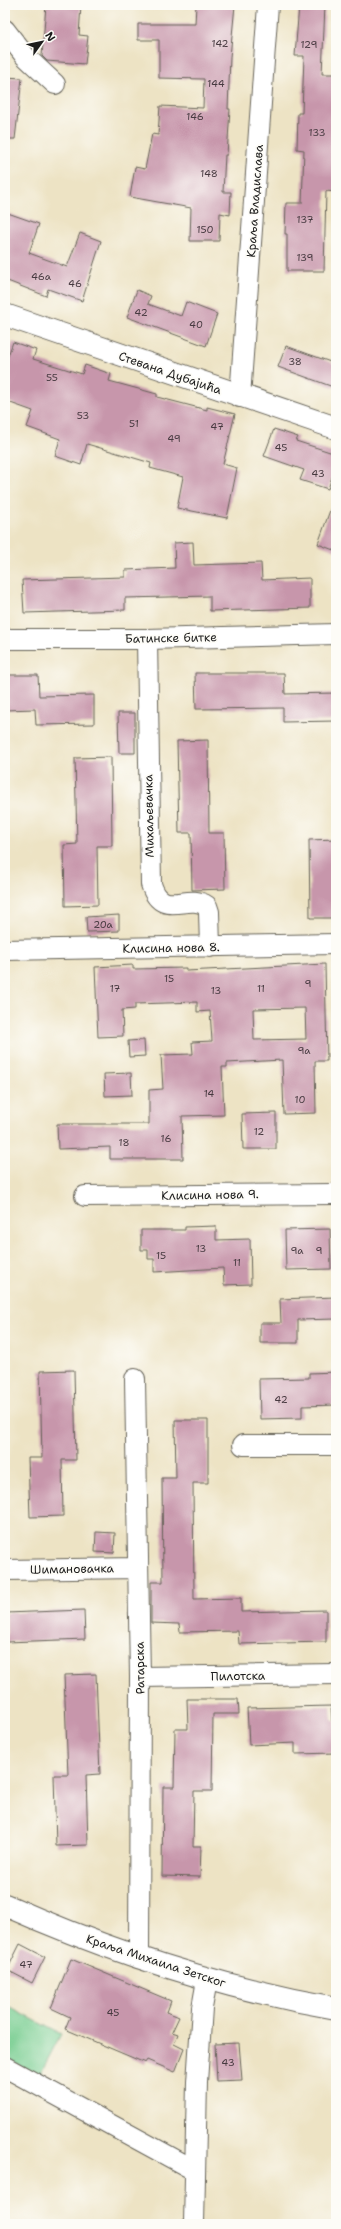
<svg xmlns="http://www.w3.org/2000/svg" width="341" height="2229" font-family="'Shantell Sans',sans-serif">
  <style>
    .green { fill: #79ce92; stroke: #4a7557 }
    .building { fill: #c796ab; fill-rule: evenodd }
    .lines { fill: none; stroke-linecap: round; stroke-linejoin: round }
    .street-casing { stroke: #656257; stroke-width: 22 }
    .secondary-casing { stroke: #656257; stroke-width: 24 }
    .street { stroke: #fff; stroke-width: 20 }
    .secondary { stroke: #fff; stroke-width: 22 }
    .labels { text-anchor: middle; stroke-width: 3.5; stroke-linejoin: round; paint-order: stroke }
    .number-label { font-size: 10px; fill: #473a40 }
    .street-label { font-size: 12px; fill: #1c1c1c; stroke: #fdfcf7 }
  </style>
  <rect width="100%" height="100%" fill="#fdfcf7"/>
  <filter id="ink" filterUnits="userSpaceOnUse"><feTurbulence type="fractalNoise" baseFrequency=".025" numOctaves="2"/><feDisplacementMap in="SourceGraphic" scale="8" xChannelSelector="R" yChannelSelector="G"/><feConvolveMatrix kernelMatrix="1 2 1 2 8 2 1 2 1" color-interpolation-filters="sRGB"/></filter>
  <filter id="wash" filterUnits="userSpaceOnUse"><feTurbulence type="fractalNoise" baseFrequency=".012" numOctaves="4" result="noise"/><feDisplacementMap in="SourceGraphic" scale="16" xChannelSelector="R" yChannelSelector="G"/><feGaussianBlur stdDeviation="0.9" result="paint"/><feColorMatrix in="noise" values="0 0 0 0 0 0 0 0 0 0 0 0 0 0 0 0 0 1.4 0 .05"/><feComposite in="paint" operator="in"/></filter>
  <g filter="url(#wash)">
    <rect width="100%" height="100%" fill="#ede3c4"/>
    <path class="green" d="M5,2005L61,2034L39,2076L5,2057Z"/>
    <g id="blocks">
      <path class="building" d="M46,5H81L79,35L88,36L85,64L47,61L42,56Z
        M196,5H235L230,57L228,109H230L227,155H225L223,192H231L230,215L220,213L219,241H190L191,208L130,197L135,167L145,169L152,134L158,135L160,106L203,108L204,79L159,78V40H138V24H195Z
        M299,5H325L322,74H336V192L326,191L324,271H287V234H285L286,203H302L304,150L297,149L298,113H302L304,56H295Z
        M5,77L22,78L15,139H5Z
        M5,212L39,224L29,253L67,267L80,233L101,241L82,301L48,289L46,296L5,280Z
        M137,290L151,296L148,304L181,316L186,302L217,314L206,346L127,317Z
        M13,342L36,350L33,359L82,374L85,365L111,374L109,381L157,394V397L207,410V407L235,414L223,464L237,468L227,518L177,508L183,477L150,468L151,463L87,444L81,465L55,456L60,439L27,427L33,411L5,401V364Z
        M286,346L336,364V388L278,367Z
        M274,429L298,437L296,441L336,454V465L328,489L300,480L304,470L264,456Z
        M334,499H336V551L318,544Z
        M193,542L194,565L261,563L262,580L310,578V608L210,611V596L125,598V610L24,613L22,580L125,577V570L175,568L174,543Z
        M195,673H284L285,694L336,693V721L283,722V708L196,709Z
        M5,675H38L39,696L94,695V724L36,725L35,709L5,710Z
        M118,713H135V753H119Z
        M208,740L209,833H224L225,889L192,890L191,833H179L177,741Z
        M111,757L112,846H97L98,905L65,906L64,845L77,844L75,758Z
        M336,839V918H310L309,840Z
        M119,915V931L87,932L86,917Z
        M325,964L327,1061H315L316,1113L284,1114L282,1060L227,1063V1067H222L224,1115L182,1116L183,1159H110V1147L58,1149L57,1124H149V1090L163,1089L161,1055L193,1054L192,1042L212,1041L210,1011L197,1012V1002L135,1004V1009L122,1010L123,1036L98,1037L95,967L133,965V969L186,968V971ZM305,1008L306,1039L254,1040L253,1009Z
        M144,1040L145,1056L129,1057L128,1041Z
        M131,1073L132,1095L105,1096L104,1074Z
        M276,1113V1149H243L242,1114Z
        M216,1226V1240L250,1239L251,1284L224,1285L223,1268L154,1272V1259H148V1250H141V1230H185V1227Z
        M330,1229L331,1269L286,1270L285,1230Z
        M336,1297V1319L298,1320V1343H260V1323H281L280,1299Z
        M74,1370L76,1460H62L63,1516L30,1517L28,1458H42L40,1371Z
        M336,1372V1405L302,1406V1418L260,1419L259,1379L309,1378V1373Z
        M175,1420H208V1483H193L194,1599L241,1598V1612L326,1610V1642L239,1644L238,1631L180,1632L179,1624L151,1623V1582H163L162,1478H176Z
        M96,1532L115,1533L114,1553L95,1552Z
        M84,1610L85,1639L7,1642L6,1613Z
        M96,1674L100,1774L86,1775L88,1845L56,1846L54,1775H68L64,1675Z
        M187,1699H238L239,1714H213L212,1791H194L193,1846H201L200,1877L162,1876L163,1787H174L175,1729H188Z
        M331,1706L332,1721H336V1753L295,1754V1743L249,1745L247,1708Z
        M20,1944L45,1957L32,1983L7,1970Z
        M71,1959L171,2001L167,2012L179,2017L172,2032L178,2034L174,2044L184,2049L175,2072L147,2060L145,2063L65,2029L70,2017L51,2008Z
        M239,2043L242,2080L217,2081L215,2044Z"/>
    </g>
  </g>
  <g filter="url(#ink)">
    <use href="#blocks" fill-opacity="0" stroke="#656257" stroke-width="1"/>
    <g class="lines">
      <g class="street-casing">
        <path id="street" d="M5,30L25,56L55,84
          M240,397L268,5
          M5,639H147L336,634
          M147,639L151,884C162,920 187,892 207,906L209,912L210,947
          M5,950L336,944
          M85,1196L336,1194
          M135,1379L140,1677L139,1958
          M243,1445H336
          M5,1570L138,1568
          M140,1677L336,1674
          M5,2067L194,2170
          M194,2224L197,2082L202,2008L207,1980"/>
      </g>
      <g class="secondary-casing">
        <path id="secondary" d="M5,315L336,428
          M5,1905C111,1952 221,1988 336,2008"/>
      </g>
      <use href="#street" class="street"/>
      <use href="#secondary" class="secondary"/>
    </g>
  </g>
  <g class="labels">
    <g class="number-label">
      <text x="220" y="47">142</text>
      <text x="309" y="48">129</text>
      <text x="216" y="87">144</text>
      <text x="195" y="120">146</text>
      <text x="317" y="136">133</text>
      <text x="209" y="177">148</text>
      <text x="305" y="223">137</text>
      <text x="205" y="233">150</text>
      <text x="305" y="261">139</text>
      <text x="41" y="280">46a</text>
      <text x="75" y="287">46</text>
      <text x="141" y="316">42</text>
      <text x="196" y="328">40</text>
      <text x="295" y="365">38</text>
      <text x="52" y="381">55</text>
      <text x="83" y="419">53</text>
      <text x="134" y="427">51</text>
      <text x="217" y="430">47</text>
      <text x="174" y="442">49</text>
      <text x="281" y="451">45</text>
      <text x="318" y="477">43</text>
      <text x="103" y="928">20a</text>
      <text x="169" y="982">15</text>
      <text x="308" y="987">9</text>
      <text x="115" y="992">17</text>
      <text x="261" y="992">11</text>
      <text x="216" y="994">13</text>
      <text x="304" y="1054">9a</text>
      <text x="209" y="1097">14</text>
      <text x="300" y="1103">10</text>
      <text x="259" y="1135">12</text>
      <text x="166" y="1142">16</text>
      <text x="124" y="1146">18</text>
      <text x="201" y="1252">13</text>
      <text x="297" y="1254">9a</text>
      <text x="319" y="1254">9</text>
      <text x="161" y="1259">15</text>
      <text x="237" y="1266">11</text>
      <text x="281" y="1403">42</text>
      <text x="26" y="1968">47</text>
      <text x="113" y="2016">45</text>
      <text x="228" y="2066">43</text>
    </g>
    <g class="street-label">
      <text transform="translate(255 201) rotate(-86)" y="4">Краља Владислава</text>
      <text transform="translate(170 373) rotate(19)" y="4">Стевана Дубајића</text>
      <text transform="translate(171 638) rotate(-1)" y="4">Батинске битке</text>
      <text transform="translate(149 816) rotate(-91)" y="4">Михаљевачка</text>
      <text transform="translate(171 948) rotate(-1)" y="4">Клисина нова 8.</text>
      <text transform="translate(210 1195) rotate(-1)" y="4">Клисина нова 9.</text>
      <text transform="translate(72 1569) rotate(-1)" y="4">Шимановачка</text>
      <text transform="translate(140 1668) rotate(-91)" y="4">Ратарска</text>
      <text transform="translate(238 1676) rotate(-1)" y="4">Пилотска</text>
      <text transform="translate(156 1961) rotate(18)" y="4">Краља Михаила Зетског</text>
    </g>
  </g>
  <rect width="341" height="2229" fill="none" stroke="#fdfcf7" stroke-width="20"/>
  <g transform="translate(42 42) rotate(57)" stroke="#fdfcf7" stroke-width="3" paint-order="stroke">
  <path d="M0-3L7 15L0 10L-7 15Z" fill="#1c1c1c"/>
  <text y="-6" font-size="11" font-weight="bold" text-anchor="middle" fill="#1c1c1c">N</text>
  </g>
</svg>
